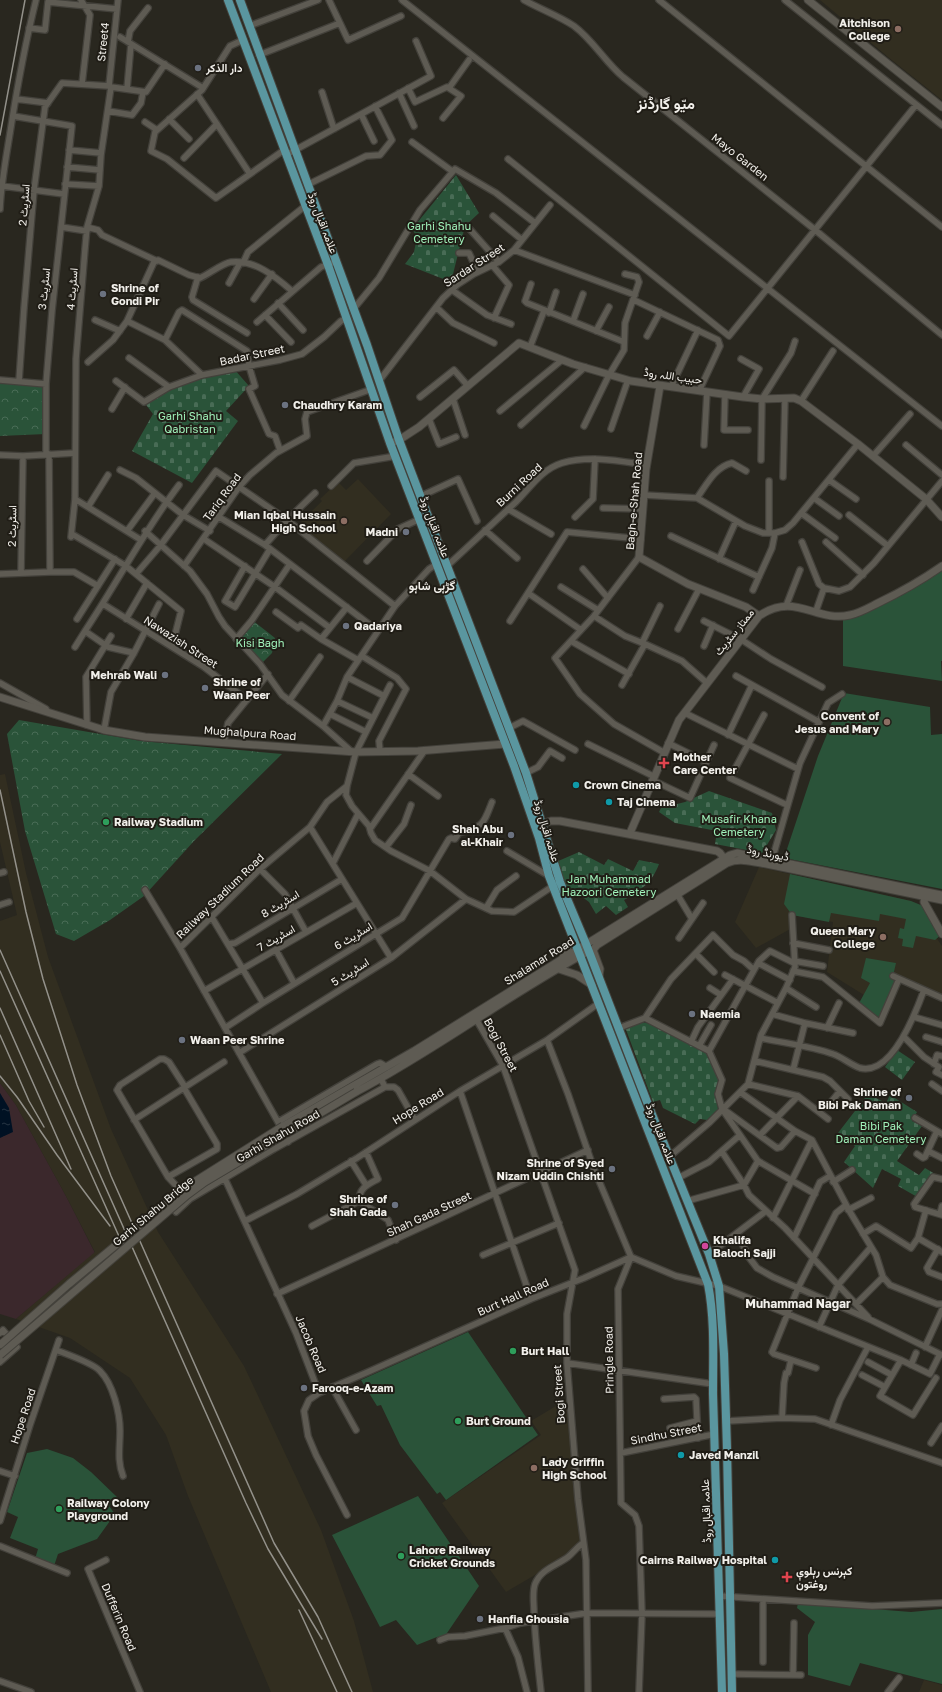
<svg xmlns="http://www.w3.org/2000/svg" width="942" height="1692" font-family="'Golos Text',Vazirmatn,sans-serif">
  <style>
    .industrial { fill: #3b282c }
    .built { fill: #322e20 }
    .grass { fill: #2a5339 }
    .cemetery { fill: url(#cemetery-stones) }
    .park { fill: url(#park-crowns) }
    .water { fill: url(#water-ripples) }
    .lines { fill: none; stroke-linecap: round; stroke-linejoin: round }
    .minor-casing { stroke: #43413b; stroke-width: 8 }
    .tertiary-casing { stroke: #43413b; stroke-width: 9 }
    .secondary-casing { stroke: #43413b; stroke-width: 9 }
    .primary-casing { stroke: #43413b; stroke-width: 10 }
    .minor { stroke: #5e5b53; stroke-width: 5.5 }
    .tertiary { stroke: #5e5b53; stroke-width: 7 }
    .secondary { stroke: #5e5b53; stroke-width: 7 }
    .primary { stroke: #5a969f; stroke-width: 8 }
    .rail { stroke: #93918a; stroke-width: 1.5 }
    .secondary-bridge-casing { stroke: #43413b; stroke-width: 9; stroke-linecap: butt }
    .secondary-bridge { stroke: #5e5b53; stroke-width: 7 }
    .education-dot { fill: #8d6e63; stroke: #201d16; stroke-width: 1.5 }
    .worship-dot { fill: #6b7280; stroke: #201d16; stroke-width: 1.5 }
    .health-dot { fill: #e0444e; stroke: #201d16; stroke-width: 1.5 }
    .culture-dot { fill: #0f9aa8; stroke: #201d16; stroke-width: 1.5 }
    .leisure-dot { fill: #2e9e5b; stroke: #201d16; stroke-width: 1.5 }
    .hotel-dot { fill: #d1479c; stroke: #201d16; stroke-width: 1.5 }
    .labels { text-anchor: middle; stroke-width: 4; stroke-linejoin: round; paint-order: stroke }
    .poi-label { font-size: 11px; font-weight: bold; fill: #f2f0eb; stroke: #201d16; text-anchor: start }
    .street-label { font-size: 11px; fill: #f2f0eb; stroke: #201d16 }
    .park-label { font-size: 11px; fill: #a0f2ba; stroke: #201d16 }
    .neighbourhood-label { font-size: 12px; font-weight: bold; fill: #f2f0eb; stroke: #201d16 }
    .district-label { font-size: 15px; font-weight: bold; fill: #f2f0eb; stroke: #201d16 }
  </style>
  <defs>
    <pattern id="cemetery-stones" width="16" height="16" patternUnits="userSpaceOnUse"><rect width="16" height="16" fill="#2a5339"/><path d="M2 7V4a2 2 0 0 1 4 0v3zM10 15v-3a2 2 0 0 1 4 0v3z" fill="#496c56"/></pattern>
    <pattern id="park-crowns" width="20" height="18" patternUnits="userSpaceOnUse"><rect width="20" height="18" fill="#2a5339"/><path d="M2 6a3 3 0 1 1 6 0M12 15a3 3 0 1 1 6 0" fill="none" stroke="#496c56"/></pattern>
    <pattern id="water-ripples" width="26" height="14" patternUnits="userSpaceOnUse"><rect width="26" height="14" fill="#001123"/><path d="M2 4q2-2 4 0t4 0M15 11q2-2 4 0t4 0" fill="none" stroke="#263443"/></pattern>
  </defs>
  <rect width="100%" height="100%" fill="#29271f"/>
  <path class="industrial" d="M0,1083L16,1105L66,1196L95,1253L16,1319L0,1314Z"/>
  <path class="built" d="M820,0H942V100L888,57Z
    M358,479L391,514L342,564L296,527L322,501L320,499L338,482L346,490Z
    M5,774L26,873L48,957L111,1129L158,1232L244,1366L321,1530L354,1621L373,1692H271L188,1496L166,1435L130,1378L70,1338L16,1319L95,1252L66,1196L16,1105L0,1083V921L17,915L0,842V775Z
    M759,867L911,901L942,946V998L899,979L864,995L827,972L833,922L792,915V928L756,948L735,922Z
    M566,1400L583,1547L506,1592L442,1503L541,1435L531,1421Z
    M924,1680L942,1685V1692H919Z"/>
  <path class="grass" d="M942,566V661H941L942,681L843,666V616L851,615Z
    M844,693L930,707L931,735L942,734V889L784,858L818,756Z
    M790,874L911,901L928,908L942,934L935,940L916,936L913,948L902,946L903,939L898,938L900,928L904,929L906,919L880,914L879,921L831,913L829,922L792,915L784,904Z
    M866,958L896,963L893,976L899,979L881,1022L858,1005L870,983L861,978Z
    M468,1332L538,1435L446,1500L440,1492L437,1494L400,1445L381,1405L377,1406L361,1380Z
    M47,1449L73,1458L91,1472L118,1498L109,1506L115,1514L97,1539L58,1554L54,1566L35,1559L38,1549L10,1538L18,1517L7,1512L27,1453Z
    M418,1496L479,1586L445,1636L437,1637L417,1645L396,1620L380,1627L332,1535Z
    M798,1603L911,1612L942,1609V1684L860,1663L850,1686L808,1675V1635L815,1622L797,1608Z"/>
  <path class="cemetery" d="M456,175L479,213L465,226L451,282L405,264L414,252L417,237L412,229Z
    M234,369L249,386L226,411L238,421L192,483L132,451L153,414L144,402L169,387Z
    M709,791L772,813L776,830L762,853L715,844L717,831L675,823L659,812L661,808L685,802Z
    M579,852L604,865L608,859L633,871L639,860L659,864C652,883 641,890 624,900L628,907L616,915L606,906L596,914L589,902L581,896L570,898L556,862Z
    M641,1022L652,1024L708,1053L720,1078L716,1094L718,1109L707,1120L700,1119L695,1124L663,1108L660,1100L653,1102L625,1027Z
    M897,1050L915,1062L902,1080L885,1067Z
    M868,1094L886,1103L890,1095L917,1112L912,1121L922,1126L897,1161L919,1175L925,1168L935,1174L919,1198L898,1186L901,1179L882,1169L873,1188L844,1162L855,1146L838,1133Z"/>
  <path class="park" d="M0,380L46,384V434L0,436Z
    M252,620L275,638L272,653L262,663L236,639Z
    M19,720L141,741L282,754L194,841L144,896L110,920L74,941L56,934L25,831L7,734Z"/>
  <path class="water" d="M0,1093L9,1108L13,1132L0,1138Z"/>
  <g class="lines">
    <g class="minor-casing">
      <path id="minor" d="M81,0L90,15L82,84
        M329,0L348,40L401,16
        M402,0L942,426
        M524,0C540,9 559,16 574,26C593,40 605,62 623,77L814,229L942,335
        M659,0L942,227
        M785,0L942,125
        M249,26L318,0
        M29,28L45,30L48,2L117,9
        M120,37L203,88
        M243,40L230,46L202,90L155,132L151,151L167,159L216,198L284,150
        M128,42L130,31L148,8
        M259,55L340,23
        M109,86L118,0
        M111,87L146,92L165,64
        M408,88L415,102L447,87L461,96L443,118
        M449,88L469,60
        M127,89L131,44
        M322,92L334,129
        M399,93L414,126
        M197,94L250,174
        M16,99L48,103
        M108,111L132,115L141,103L143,92
        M361,114L374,141
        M13,116L72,126L52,311L46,384V454
        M169,119L189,139
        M145,122L157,130
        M412,142L452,171
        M69,150L101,153
        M286,155L431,76L416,41
        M184,158L217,124
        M508,159L729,336L916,105
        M67,167L100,170
        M65,184L99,186
        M307,185L366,156L380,155L392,140L375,106
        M2,186L64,194
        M0,209C1,184 6,158 10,133C17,88 25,44 36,0
        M493,216L522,240
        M467,226L499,262
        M61,227L87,231
        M87,227L98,230L102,235L157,261
        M514,250L635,295
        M459,253H469L478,272
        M243,263L248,252L305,206
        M492,265L509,285L494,318
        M198,277L192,297L193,300L247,333
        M229,283L240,263
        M531,284L525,301L527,303L624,342
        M452,290L487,315L511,324
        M254,299L272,274
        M634,300L718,340L720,346L699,391
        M278,303L303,330
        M436,307L453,323L494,343
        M352,308L356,306L379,278L420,210L455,169L496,193L535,223
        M549,313L556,292
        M265,315L291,342
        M95,320L120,331
        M573,321L583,294
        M257,322L321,267L335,262
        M596,331L609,307
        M647,336L660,312
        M165,340L179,312L182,310L247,351L249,366L255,386L249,389L269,434L275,436L280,450
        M530,347L544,311
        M129,358L169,387
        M741,359L759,369L743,397
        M88,362L113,340L127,321
        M202,375L165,340L127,321L154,262L158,260L189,275L200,278C209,274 223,263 231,262C254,259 276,277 292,291
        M0,380L46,384
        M19,381L24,308L34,190L45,107L62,83L109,86
        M116,381L144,402L169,387L202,375L280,360L302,354L324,337L341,321L347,318
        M379,381L443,298L457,285L474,274L499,262L514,250L550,205
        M671,387L698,330
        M725,394L724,430H748
        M420,397L454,370L468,386
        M453,399L465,435
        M801,401L833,351
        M112,409L125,387
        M500,411L562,360
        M429,419L439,444L456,437
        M521,425L585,367
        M584,426L609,375L624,350L625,323L639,282L637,277L625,274
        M611,429L628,380
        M704,445L707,392
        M906,445L942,475
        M49,454L50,572
        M0,455L23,456L75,453
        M873,456L910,414
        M761,460L762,399L791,353L795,341
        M120,470L136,478L183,515L210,531
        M783,477L785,398
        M829,480L856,499
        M331,486L354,463L396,456
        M644,495L697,498L745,526L763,533H775L785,530L793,523L858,444
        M421,496L458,479L477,521
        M697,498C707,484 715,467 732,463L746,471
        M814,498L839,516
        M75,499L141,540
        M88,507L108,475
        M603,508L643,509
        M508,509L551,534
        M801,513L835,538
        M849,515L888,546
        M219,517L265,545L378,631
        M575,517L593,499L595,459
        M485,530L517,558
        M127,531L155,493
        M145,531L190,571L207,594L219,617L225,626L260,664L282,695L323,726L352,752
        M769,533V481
        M72,534L126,566L181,611L172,647
        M671,536L759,577
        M71,537L75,499L76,359L85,249L87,227L99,186L101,155L111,87L109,86
        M204,539L275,587L330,628
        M802,542L819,584L824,588L839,591L850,587L874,563L942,481
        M826,542L863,575
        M265,545L287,520L315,493
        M639,557L594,616L555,658L580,694L614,724L663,752
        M719,559L736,521
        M367,561L398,529L420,519
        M184,566L239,487L250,475L276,453L307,436L305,419L307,412L372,389
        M245,566L225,601L235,607L270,549
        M447,566C470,545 493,523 516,502C530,488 542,469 562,463C590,455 619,461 647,465
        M583,569L608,598
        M21,573L23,456
        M0,574L50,572H74L98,586
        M136,574L160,546L216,471L287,520L395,606
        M561,587L598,610
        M753,590L772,548L775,533
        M528,593L581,630
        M103,604L204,667L247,700
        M786,606L800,570
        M816,611L824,588
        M276,612L298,628L301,625L321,639L358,660
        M594,616L625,636L645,644L682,661L707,683
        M77,619L115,559
        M126,619L147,583
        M510,621L567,532L641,539
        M704,621L742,640L771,659L822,687
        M678,629L699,589
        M85,631C117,583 144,531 179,485
        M236,639L252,620L290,564
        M321,639L347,607
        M571,641L629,674
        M642,643L660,606
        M704,646L713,625
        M75,647L85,631L108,647L134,653
        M362,656L397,678L406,689L379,741L380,751
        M736,676L819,722
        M347,677L384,696
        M0,683L46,709
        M390,685L356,752L347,786L346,795L352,806L369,826L371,833L375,840L391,851L430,871L466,899L492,911L514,912L553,886
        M622,685L645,644
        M289,701L320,657
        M337,701L373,718
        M685,713L798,769
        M330,714L366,732
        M764,715L730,778L787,805
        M87,725L86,677L111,636
        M323,726L337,701L347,677L395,606L429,569L437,564
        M509,728L523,721L575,750
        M104,730L111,692L134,653L159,604
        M728,735L752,685
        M224,742L228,723L268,674
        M668,743L706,762
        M588,744L653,776
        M526,773L538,767L550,751L562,758
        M408,774L438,796
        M652,780L690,798L714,745
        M310,827L391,958
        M370,829L425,750
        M386,847L404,824L411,805
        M507,851L549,876
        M772,860L800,763L828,703L842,694
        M333,863L358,814
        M260,869L285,894L306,932
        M0,873L4,872
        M145,890L180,948L278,1122
        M677,894L692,919
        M0,905L9,902
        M486,908L497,890L516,876
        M211,916L263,1003
        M679,938L703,903
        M793,943L829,950
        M228,944L235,943L342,879
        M180,948L260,869L310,827L327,802L347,786
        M276,950L294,983
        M696,954L714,972
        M794,961L823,966
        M758,963L790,980
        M793,971L823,977L880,1023L899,979
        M725,975L778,1003
        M893,976L942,998
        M710,988L721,995
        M786,988L816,1007
        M204,991L357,903
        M772,1014L805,1023L853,1033
        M914,1017L942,1025
        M645,1018L671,979L713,935L733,955L744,961L754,970
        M476,1019L503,1066L575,1270L567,1314V1363L578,1499L586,1560L588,1692
        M225,1028L263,1003L402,918L449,839L451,838L455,839L459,833C484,826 483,825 492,802
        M619,1028L645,1018L709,1051L722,1080L718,1094L722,1109L758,1161L815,1194
        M827,1028L839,1003
        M904,1037L924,1057L939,1067L936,1072L942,1075
        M926,1037L942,1042
        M761,1038C783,1043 811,1046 833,1054C842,1057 851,1065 860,1068C892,1076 916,1012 924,990
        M547,1040L568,1094L594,1169L631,1257L618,1289L621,1503L635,1515L639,1526L642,1614L639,1692
        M691,1042L698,1027L733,979
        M699,1046L711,1025
        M709,1051L759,961L770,951L794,963
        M239,1053L391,958L466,899
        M755,1061L823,1077L830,1081L848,1099
        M934,1064L937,1055L942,1056
        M793,1070L805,1023
        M748,1084L798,1096L828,1119
        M932,1084L942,1091
        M385,1087H394L398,1090L415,1120
        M460,1091L531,1299
        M740,1092L795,1131L812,1140L850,1212L876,1255L883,1277L890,1285L937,1304H942
        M827,1107L840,1091
        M726,1111L777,1148L781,1147L795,1131
        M915,1118L942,1134
        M134,1120L224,1062
        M760,1135L798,1096
        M288,1142L278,1122L377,1064L380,1063L387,1067
        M928,1151L942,1158
        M722,1152L744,1185L758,1161
        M917,1154L923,1158L925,1157L937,1131
        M669,1157L709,1123L748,1084L761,1035L786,988L795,967L792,915
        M351,1161L366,1185
        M168,1177L217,1149V1144L184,1088
        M678,1178L709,1162L740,1135
        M225,1179L296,1333L319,1393
        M942,1179L933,1177L914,1204L915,1207L942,1215
        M833,1182L852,1170
        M184,1194L168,1177L117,1090L120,1085L160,1059H164L169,1062L185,1087
        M359,1201L388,1220L396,1240
        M687,1201L744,1185L749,1195L785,1228L868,1317
        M848,1210L871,1198
        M926,1210L918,1238L942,1252
        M176,1212L190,1199L274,1149L385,1087L381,1079
        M940,1214L942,1206
        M773,1218L812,1140
        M245,1221L297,1194L357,1158L460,1091L547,1040L599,1003
        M312,1226L359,1201C359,1188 367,1185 378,1179L366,1152
        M737,1233L748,1256L757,1268L773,1277L869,1319L942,1355
        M863,1234L876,1226L911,1248L918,1238
        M794,1238L820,1182L830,1176
        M938,1249L927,1268L929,1272L942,1277
        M709,1254L766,1211
        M483,1255L559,1223
        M277,1294L588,1150
        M856,1304L883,1277
        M819,1327L838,1285L871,1247
        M0,1333L3,1330L17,1347L0,1362
        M925,1347L942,1310
        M56,1350C66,1354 93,1363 100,1371C113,1384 120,1413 120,1431C120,1447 117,1461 123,1476
        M901,1360L880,1396L913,1415L936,1378
        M868,1362L892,1375
        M567,1363L713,1384
        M911,1365L916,1353
        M816,1368L774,1354L772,1352L798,1288L836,1213L846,1205
        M862,1375L885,1387
        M332,1387L356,1430
        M664,1399L694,1397L696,1399L698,1438
        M782,1418L784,1383L786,1373H788L791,1360
        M727,1421L782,1418L815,1419L942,1463
        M831,1425L840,1400L868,1347
        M670,1428L697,1421
        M931,1443L942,1426
        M621,1453L715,1434
        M0,1471L15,1476
        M347,1515L316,1455L308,1436L304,1411L309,1400L319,1393L368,1372L531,1299L584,1278L631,1257L676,1276L719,1286L901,1360L930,1374L940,1354
        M0,1521L30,1425L59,1340
        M0,1546L67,1573
        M106,1560L88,1569L140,1692
        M720,1596L872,1606L942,1603
        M763,1599V1662
        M505,1628L518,1657L527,1692
        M440,1640L448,1637L465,1636L505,1628L521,1623L587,1613L720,1614
        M731,1674L801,1675
        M793,1675L794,1623
        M0,1681L31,1692
        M541,1692C538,1665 535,1639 534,1612C534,1603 532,1593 535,1584C541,1569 556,1566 568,1557C573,1553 577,1547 583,1543
        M888,1692L899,1678"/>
    </g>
    <g class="tertiary-casing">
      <path id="tertiary" d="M660,386L646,469L639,557L688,584L746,607L759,616
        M394,442L399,440L419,427L519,343L573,364L631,381L743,397L762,399L794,398L801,401L858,444L926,499L942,517
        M630,833L679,720L759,616C795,591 816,623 850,615C860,613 870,607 878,603C901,592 922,580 942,566
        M925,897L924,902L942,934"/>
    </g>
    <g class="secondary-casing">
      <path id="secondary" d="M808,0L942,107
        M0,697L104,730L145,737L356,752L418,751L505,744
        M537,825L551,821H560L717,851L720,853L726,861
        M562,959L573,937
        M559,969L577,975L592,985
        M599,976L600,969L593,950L597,945L727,863C739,858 748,861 761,863L942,900
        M356,1092C436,1050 509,994 589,951
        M283,1126L414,1051L730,855L737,853L942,895"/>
    </g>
    <g class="primary-casing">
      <path id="primary" d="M228,0L328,265L390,443L514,766L539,838L549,876L708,1284C715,1320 713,1357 713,1394L722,1692
        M240,0L367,345L399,440L526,773L560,882L586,944L649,1107L709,1254L719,1286L724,1354L727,1449L732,1692"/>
    </g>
    <use href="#minor" class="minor"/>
    <use href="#tertiary" class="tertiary"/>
    <use href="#secondary" class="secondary"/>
    <use href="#primary" class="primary"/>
    <path class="rail" d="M0,135L25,0
      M0,790L26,912L43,979L77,1085L111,1176L274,1543L318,1617L352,1692
      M0,950L246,1503L268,1549L322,1639
      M0,971L122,1243
      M0,1008L71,1169
      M0,1035L29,1101L44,1127
      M0,1076L17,1097L57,1155L110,1226
      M299,1610L337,1692"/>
    <g class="secondary-bridge-casing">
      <path id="secondary-bridge" d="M0,1345L69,1284L186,1187L283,1126
        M0,1355L186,1196L205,1182L356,1092"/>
    </g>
    <use href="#secondary-bridge" class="secondary-bridge"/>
  </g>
  <g class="education-dot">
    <circle cx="898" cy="29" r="4"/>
    <circle cx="344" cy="521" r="4"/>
    <circle cx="887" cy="722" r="4"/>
    <circle cx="883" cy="937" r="4"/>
    <circle cx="534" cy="1468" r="4"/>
  </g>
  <g class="worship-dot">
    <circle cx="198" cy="68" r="4"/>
    <circle cx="103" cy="294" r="4"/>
    <circle cx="285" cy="405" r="4"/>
    <circle cx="406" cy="532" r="4"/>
    <circle cx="346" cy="626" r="4"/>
    <circle cx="165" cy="675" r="4"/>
    <circle cx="205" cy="688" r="4"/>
    <circle cx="511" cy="835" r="4"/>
    <circle cx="692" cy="1014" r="4"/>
    <circle cx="182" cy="1040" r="4"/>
    <circle cx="909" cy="1098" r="4"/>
    <circle cx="612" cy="1169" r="4"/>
    <circle cx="395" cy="1205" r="4"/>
    <circle cx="304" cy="1388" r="4"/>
    <circle cx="480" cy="1619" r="4"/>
  </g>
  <g class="health-dot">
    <path d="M662 757h4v4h4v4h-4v4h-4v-4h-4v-4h4z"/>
    <path d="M785 1571h4v4h4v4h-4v4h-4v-4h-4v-4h4z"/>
  </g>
  <g class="culture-dot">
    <circle cx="576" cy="785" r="4"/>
    <circle cx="609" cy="802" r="4"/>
    <circle cx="681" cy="1455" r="4"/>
    <circle cx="775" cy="1560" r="4"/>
  </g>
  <g class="leisure-dot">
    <circle cx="106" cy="822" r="4"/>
    <circle cx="513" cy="1351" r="4"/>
    <circle cx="458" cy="1421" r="4"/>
    <circle cx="59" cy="1509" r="4"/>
    <circle cx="401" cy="1556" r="4"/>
  </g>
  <circle class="hotel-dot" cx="705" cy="1246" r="4"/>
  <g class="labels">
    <g class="poi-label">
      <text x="890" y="27" text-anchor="end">Aitchison<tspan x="890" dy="13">College</tspan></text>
      <text x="206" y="72">دار الذکر</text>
      <text x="111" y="292">Shrine of<tspan x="111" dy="13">Gondi Pir</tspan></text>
      <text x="293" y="409">Chaudhry Karam</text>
      <text x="336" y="519" text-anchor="end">Mian Iqbal Hussain<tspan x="336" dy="13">High School</tspan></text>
      <text x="398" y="536" text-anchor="end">Madni</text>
      <text x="354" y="630">Qadariya</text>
      <text x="157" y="679" text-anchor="end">Mehrab Wali</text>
      <text x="213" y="686">Shrine of<tspan x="213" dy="13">Waan Peer</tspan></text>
      <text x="879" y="720" text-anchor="end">Convent of<tspan x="879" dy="13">Jesus and Mary</tspan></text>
      <text x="673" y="761">Mother<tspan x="673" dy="13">Care Center</tspan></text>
      <text x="584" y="789">Crown Cinema</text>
      <text x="617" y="806">Taj Cinema</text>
      <text x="114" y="826">Railway Stadium</text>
      <text x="503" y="833" text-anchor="end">Shah Abu<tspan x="503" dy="13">al-Khair</tspan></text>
      <text x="875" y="935" text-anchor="end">Queen Mary<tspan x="875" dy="13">College</tspan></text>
      <text x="700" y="1018">Naemia</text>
      <text x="190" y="1044">Waan Peer Shrine</text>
      <text x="901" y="1096" text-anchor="end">Shrine of<tspan x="901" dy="13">Bibi Pak Daman</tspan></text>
      <text x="604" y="1167" text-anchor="end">Shrine of Syed<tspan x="604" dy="13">Nizam Uddin Chishti</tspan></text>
      <text x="387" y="1203" text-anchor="end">Shrine of<tspan x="387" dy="13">Shah Gada</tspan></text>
      <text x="713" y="1244">Khalifa<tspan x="713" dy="13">Baloch Sajji</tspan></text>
      <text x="521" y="1355">Burt Hall</text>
      <text x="312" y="1392">Farooq-e-Azam</text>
      <text x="466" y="1425">Burt Ground</text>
      <text x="689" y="1459">Javed Manzil</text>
      <text x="542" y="1466">Lady Griffin<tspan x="542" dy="13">High School</tspan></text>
      <text x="67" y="1507">Railway Colony<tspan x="67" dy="13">Playground</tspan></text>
      <text x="409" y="1554">Lahore Railway<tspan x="409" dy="13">Cricket Grounds</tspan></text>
      <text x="767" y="1564" text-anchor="end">Cairns Railway Hospital</text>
      <text x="796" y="1575">کېرنس رېلوې<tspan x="796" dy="13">روغتون</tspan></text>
      <text x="488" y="1623">Hanfia Ghousia</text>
    </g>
    <g class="street-label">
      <text transform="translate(103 42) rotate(-84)" y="4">Street4</text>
      <text transform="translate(740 157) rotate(38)" y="4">Mayo Garden</text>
      <text transform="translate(24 205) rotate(-85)" y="4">اسٹریٹ 2</text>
      <text transform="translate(323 223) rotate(69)" y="4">علامہ اقبال روڈ</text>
      <text transform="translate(474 265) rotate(-33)" y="4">Sardar Street</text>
      <text transform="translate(44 289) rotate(-84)" y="4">اسٹریٹ 3</text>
      <text transform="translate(72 289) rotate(-85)" y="4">اسٹریٹ 4</text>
      <text transform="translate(252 355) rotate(-12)" y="4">Badar Street</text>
      <text transform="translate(673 376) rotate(8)" y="4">حبیب اللہ روڈ</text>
      <text transform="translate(519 485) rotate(-43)" y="4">Burni Road</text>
      <text transform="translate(222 497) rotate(-54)" y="4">Tariq Road</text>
      <text transform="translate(634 501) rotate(-85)" y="4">Bagh-e-Shah Road</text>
      <text transform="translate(12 526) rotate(-89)" y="4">اسٹریٹ 2</text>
      <text transform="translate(435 527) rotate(69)" y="4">علامہ اقبال روڈ</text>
      <text transform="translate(734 632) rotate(-51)" y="4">ممتاز سٹریٹ</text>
      <text transform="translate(181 642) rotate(33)" y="4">Nawazish Street</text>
      <text transform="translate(250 733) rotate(4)" y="4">Mughalpura Road</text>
      <text transform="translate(547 831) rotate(73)" y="4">علامہ اقبال روڈ</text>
      <text transform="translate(768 853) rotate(11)" y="4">ڈیورنڈ روڈ</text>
      <text transform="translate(220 896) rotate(-44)" y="4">Railway Stadium Road</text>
      <text transform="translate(280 904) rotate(-31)" y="4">اسٹریٹ 8</text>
      <text transform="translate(353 936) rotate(-31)" y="4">اسٹریٹ 6</text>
      <text transform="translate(276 938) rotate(-30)" y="4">اسٹریٹ 7</text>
      <text transform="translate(539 961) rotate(-32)" y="4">Shalamar Road</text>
      <text transform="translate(350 972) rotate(-32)" y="4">اسٹریٹ 5</text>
      <text transform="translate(501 1045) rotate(62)" y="4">Bogi Street</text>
      <text transform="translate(418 1106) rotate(-32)" y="4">Hope Road</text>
      <text transform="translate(661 1134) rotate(69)" y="4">علامہ اقبال روڈ</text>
      <text transform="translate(278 1136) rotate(-30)" y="4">Garhi Shahu Road</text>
      <text transform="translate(153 1211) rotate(-40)" y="4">Garhi Shahu Bridge</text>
      <text transform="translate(429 1214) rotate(-25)" y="4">Shah Gada Street</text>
      <text transform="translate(513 1297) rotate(-24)" y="4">Burt Hall Road</text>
      <text transform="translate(311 1344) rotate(67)" y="4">Jacob Road</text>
      <text transform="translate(609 1360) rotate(-91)" y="4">Pringle Road</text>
      <text transform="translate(559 1394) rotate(-94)" y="4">Bogi Street</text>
      <text transform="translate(23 1416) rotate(-72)" y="4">Hope Road</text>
      <text transform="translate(666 1434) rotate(-11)" y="4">Sindhu Street</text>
      <text transform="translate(706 1511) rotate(-92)" y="4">علامہ اقبال روڈ</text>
      <text transform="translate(119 1617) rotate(67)" y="4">Dufferin Road</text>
    </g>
    <g class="park-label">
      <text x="439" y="230">Garhi Shahu<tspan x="439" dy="13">Cemetery</tspan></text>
      <text x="190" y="420">Garhi Shahu<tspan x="190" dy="13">Qabristan</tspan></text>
      <text x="260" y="647">Kisi Bagh</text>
      <text x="739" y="823">Musafir Khana<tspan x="739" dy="13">Cemetery</tspan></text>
      <text x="609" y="883">Jan Muhammad<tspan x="609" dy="13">Hazoori Cemetery</tspan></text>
      <text x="881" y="1130">Bibi Pak<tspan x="881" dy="13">Daman Cemetery</tspan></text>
    </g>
    <g class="neighbourhood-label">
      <text x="432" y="590">گڑہی شاہو</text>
      <text x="798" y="1308">Muhammad Nagar</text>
    </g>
    <g class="district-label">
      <text x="666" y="109">میّو گارڈنز</text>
    </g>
  </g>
</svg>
